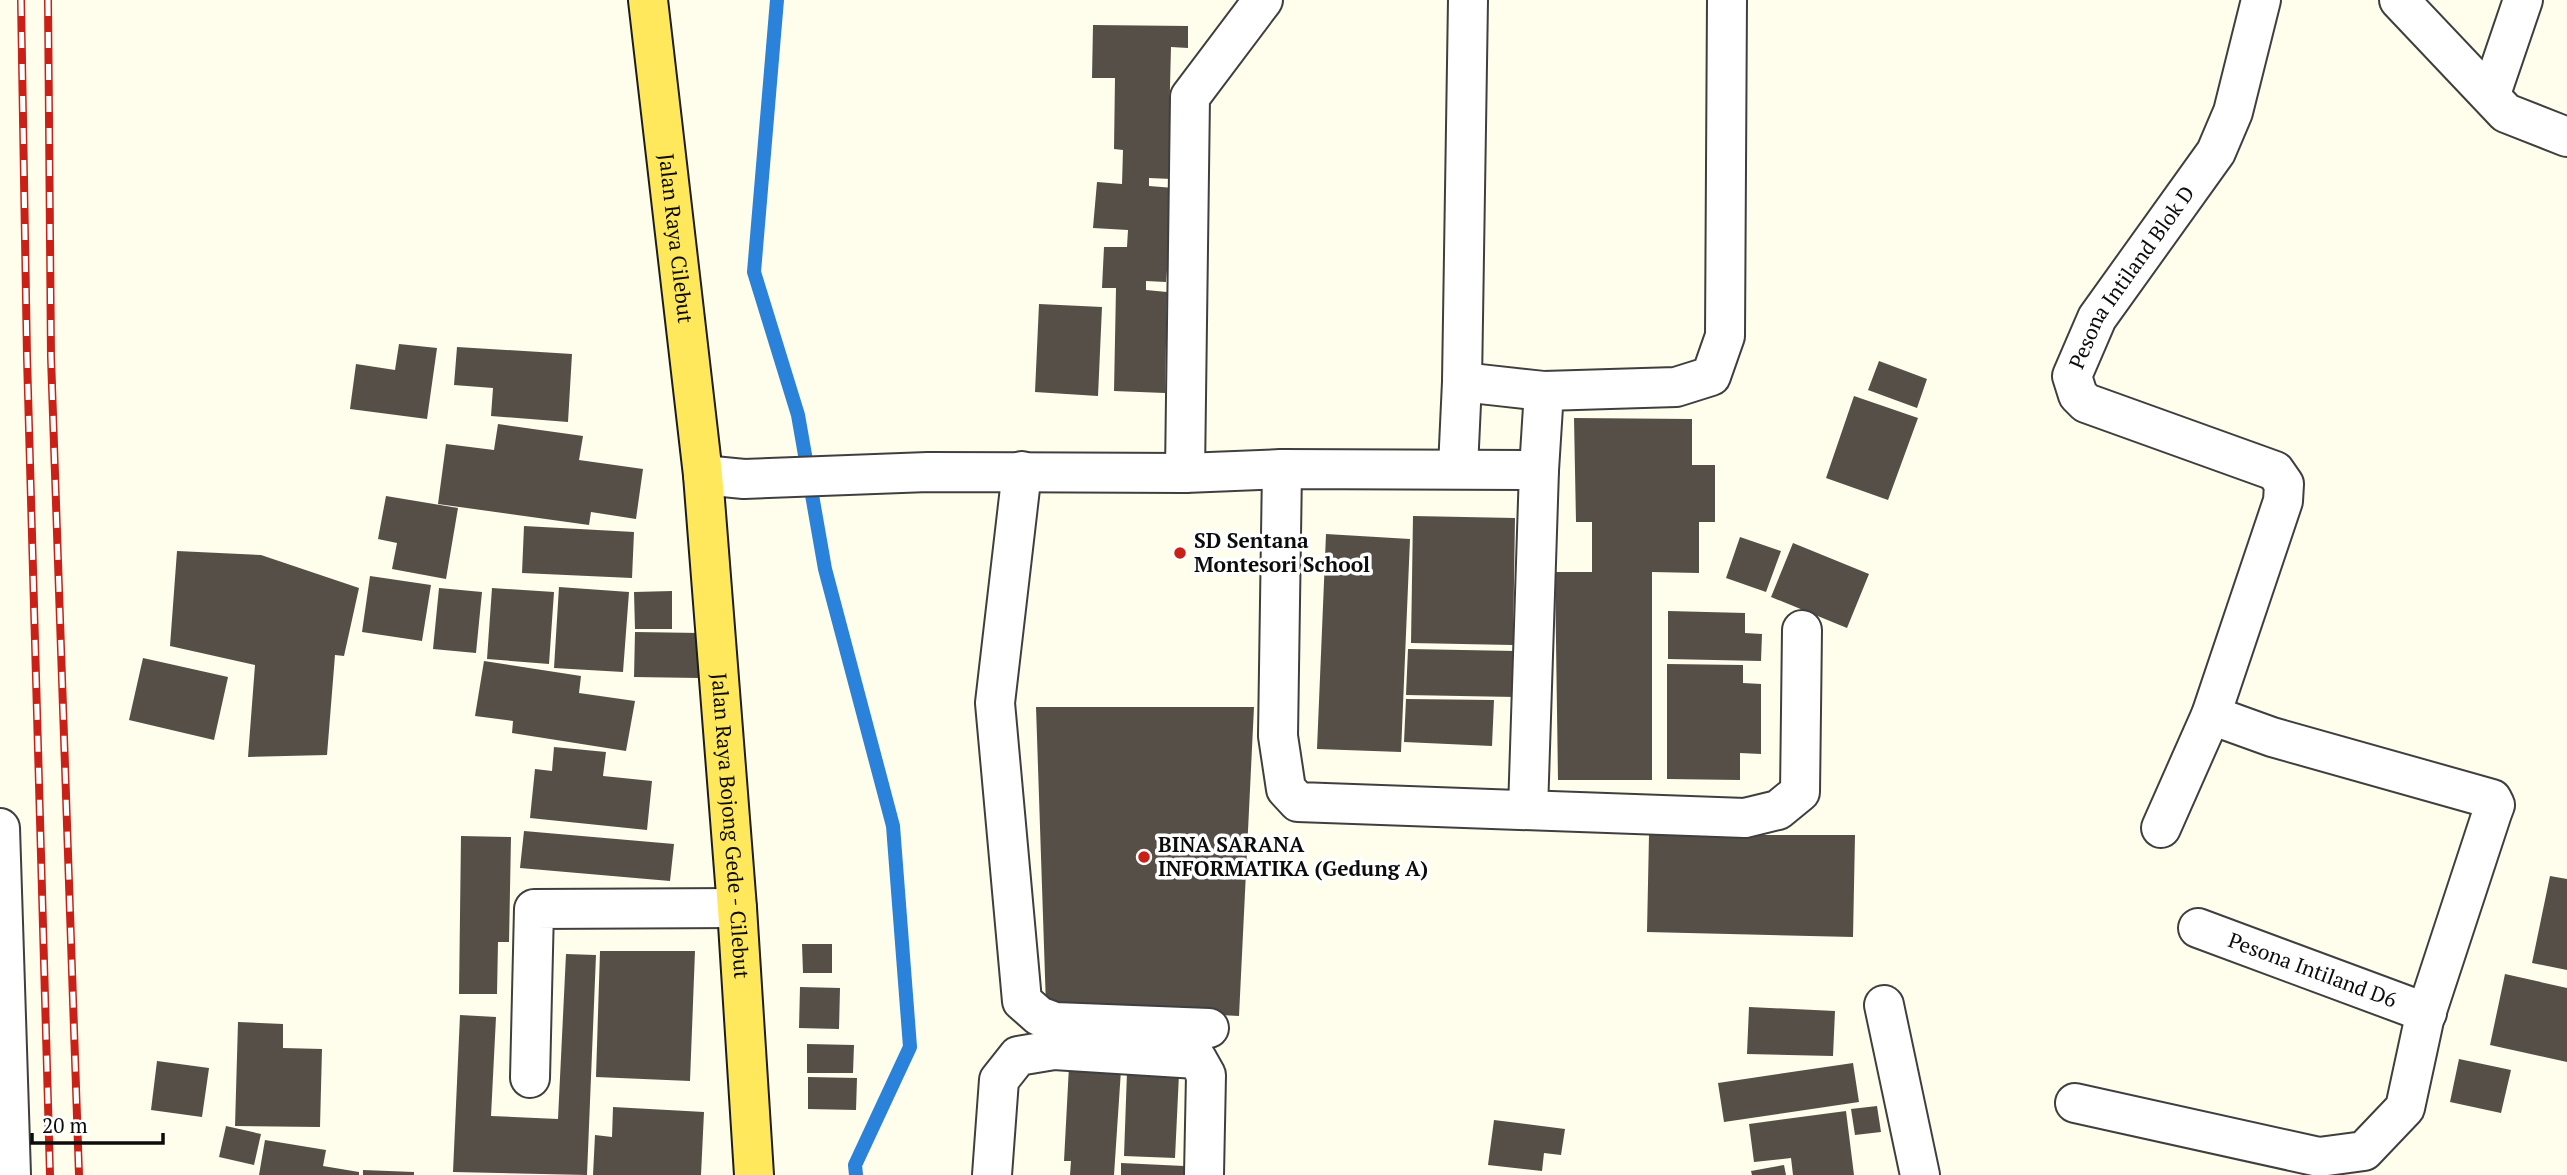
<svg xmlns="http://www.w3.org/2000/svg" width="2567" height="1175" font-family="'PT Serif',serif">
  <style>
    .lines { fill: none; stroke-linecap: round; stroke-linejoin: round }
    .stream { stroke: #2a82da; stroke-width: 14 }
    .building { fill: #564f48 }
    .minor-casing { stroke: #3f3f3f; stroke-width: 42 }
    .major-casing { stroke: #1d1d1d; stroke-width: 42 }
    .minor { stroke: #fff; stroke-width: 38 }
    .major { stroke: #ffe85b; stroke-width: 38 }
    .rail-casing { stroke: #c92117; stroke-width: 8 }
    .rail { stroke: #fff; stroke-width: 5; stroke-dasharray: 16; stroke-linecap: butt }
    .poi-dot { fill: #c92117; stroke: #fff; stroke-width: 2.5 }
    .labels { text-anchor: middle; stroke-width: 7; stroke-linejoin: round; paint-order: stroke }
    .street-label { font-size: 21px; fill: #0c0c0c; stroke: #fff }
    .poi-label { font-size: 21px; font-weight: bold; fill: #0c0c0c; stroke: #fff; text-anchor: start }
  </style>
  <rect width="100%" height="100%" fill="#fffdeb"/>
  <g class="lines">
    <path class="stream" d="M777,0L754,272L798,415L825,569L893,826L910,1047L855,1165L856,1175"/>
  </g>
  <path class="building" d="M1093,25L1188,26V48L1171,47L1169,126L1186,127L1172,179L1149,178V186L1174,188L1166,282L1146,281V290L1167,292L1165,393L1114,391L1116,288H1102L1104,247H1127L1128,230L1093,228L1097,182L1122,184L1123,150L1114,149L1115,78H1092Z
    M1039,304L1102,307L1098,396L1035,392Z
    M399,344L437,348L427,419L350,409L356,364L395,370Z
    M457,347L572,354L568,422L491,416L493,388L454,385Z
    M1879,361L1927,379L1917,408L1868,390Z
    M1854,396L1918,418L1888,500L1826,478Z
    M1574,418L1692,419V465H1715V522H1699V573L1652,572V780H1558L1555,572H1592V522H1576Z
    M498,424L583,436L579,460L643,469L636,519L591,512L589,525L438,504L446,444L494,450Z
    M386,496L458,508L446,579L392,569L397,543L378,539Z
    M1413,516L1515,518L1513,645L1411,643Z
    M524,526L634,532L632,578L522,573Z
    M1326,534L1410,539L1401,752L1317,749Z
    M1740,537L1781,551L1766,592L1726,578Z
    M1793,543L1869,574L1847,628L1771,597Z
    M177,551L261,555L359,588L344,656L335,655L327,755L248,757L255,665L170,646Z
    M370,576L431,585L422,641L362,632Z
    M559,587L629,592L623,672L554,668Z
    M439,588L482,592L476,653L433,649Z
    M492,588L554,592L549,664L487,659Z
    M672,591V629H635L634,592Z
    M1668,611L1745,613V633L1762,634L1761,661L1668,659Z
    M635,632L700,633L699,678L634,677Z
    M1408,649L1516,651L1515,697L1406,695Z
    M143,658L228,677L214,740L129,720Z
    M484,661L581,676L579,693L635,701L626,751L512,733L513,721L475,716Z
    M1667,664L1743,665V683L1761,684V754L1740,753V780L1667,779Z
    M1406,699L1494,700L1492,746L1404,742Z
    M1036,707H1254L1239,1016L1046,1006Z
    M554,747L606,752L603,776L652,781L647,830L530,818L535,769L552,771Z
    M524,831L674,844L670,881L520,868Z
    M1649,835H1855L1853,937L1647,932Z
    M461,836L511,837L509,942H498L497,994H459Z
    M2550,876L2567,879V970L2532,963Z
    M802,944H832V973H803Z
    M600,951H695L690,1081L596,1077Z
    M566,954L596,955L587,1175L453,1172L460,1015L496,1017L491,1116L558,1119Z
    M2505,974L2567,988V1062L2490,1045Z
    M800,987L840,988L839,1029L799,1028Z
    M1749,1007L1835,1011L1833,1056L1747,1054Z
    M238,1022L283,1024V1048L322,1049L320,1127L235,1126Z
    M807,1044L854,1045L853,1073H807Z
    M2459,1059L2511,1070L2501,1113L2450,1102Z
    M157,1061L209,1068L202,1117L151,1110Z
    M1853,1063L1859,1102L1724,1122L1718,1083Z
    M1069,1066L1121,1070L1114,1175H1070L1071,1161H1064Z
    M1127,1072L1179,1074L1175,1158L1124,1156Z
    M808,1077L857,1078L856,1110L808,1109Z
    M1877,1106L1881,1132L1855,1135L1851,1109Z
    M613,1107L704,1112L701,1175H593L595,1135L612,1137Z
    M1846,1111L1854,1175H1793L1791,1158L1754,1162L1749,1124Z
    M1494,1120L1565,1129L1561,1155L1544,1153L1542,1171L1488,1165Z
    M226,1126L261,1134L254,1165L219,1157Z
    M265,1140L326,1150L323,1166L359,1172V1175H259Z
    M1121,1163L1184,1166V1175H1121Z
    M1784,1165L1786,1175H1752L1751,1171Z
    M363,1170L414,1172V1175H363Z"/>
  <g class="lines">
    <g class="minor-casing">
      <g id="minor">
        <path d="M2399,0L2506,113L2567,137"/>
        <path d="M2491,94L2523,0"/>
        <path d="M1462,382L1544,391"/>
        <path d="M1458,468L1462,382L1468,0"/>
        <path d="M1282,469L1278,736L1286,789L1298,802L1745,818L1778,810L1800,792L1802,630"/>
        <path d="M1022,471L995,703L1022,1001L1039,1016L1055,1022L1209,1028"/>
        <path d="M1185,473L1282,469L1539,470L1544,391L1676,387L1711,376L1725,336L1727,0"/>
        <path d="M703,475L744,479L928,472L1185,473L1190,97L1263,0"/>
        <path d="M1528,810L1539,470"/>
        <path d="M0,828L11,1175"/>
        <path id="s1" d="M2161,828L2211,715L2283,501L2284,484L2275,471L2086,403L2078,395L2072,376L2097,318L2216,152L2233,112L2261,0"/>
        <path id="s2" d="M2198,928L2427,1013"/>
        <path d="M1884,1005L1920,1175"/>
        <path d="M530,1078L534,909L737,908"/>
        <path d="M2075,1103L2319,1157L2364,1151L2405,1108L2424,1020L2492,813L2495,805L2492,799L2272,737L2211,715"/>
        <path d="M992,1175L999,1080L1018,1056L1054,1050L1197,1059L1206,1075L1204,1175"/>
      </g>
    </g>
    <g class="major-casing">
      <g id="major">
        <path id="s3" d="M648,0L703,475L737,908L754,1175"/>
      </g>
    </g>
    <use href="#minor" class="minor"/>
    <use href="#major" class="major"/>
    <g class="rail-casing">
      <path id="rail" d="M21,0L27,357L50,1175
        M48,0L51,357L79,1175"/>
    </g>
    <use href="#rail" class="rail"/>
  </g>
  <g class="poi-dot">
    <circle cx="1180" cy="553" r="7"/>
    <circle cx="1144" cy="857" r="7"/>
  </g>
  <g class="labels">
    <g class="street-label">
      <text dy="7" stroke="none"><textPath href="#s3" startOffset="240">Jalan Raya Cilebut</textPath></text>
      <text dy="7" stroke="none"><textPath href="#s1" startOffset="730">Pesona Intiland Blok D</textPath></text>
      <text dy="7" stroke="none"><textPath href="#s3" startOffset="830">Jalan Raya Bojong Gede - Cilebut</textPath></text>
      <text dy="7" stroke="none"><textPath href="#s2" startOffset="122">Pesona Intiland D6</textPath></text>
    </g>
    <g class="poi-label">
      <text x="1194" y="548">SD Sentana<tspan x="1194" dy="24">Montesori School</tspan></text>
      <text x="1158" y="852">BINA SARANA<tspan x="1158" dy="24">INFORMATIKA (Gedung A)</tspan></text>
    </g>
  </g>
  <path d="M32 1133v10h131v-10" fill="none" stroke="#0c0c0c" stroke-width="3.5"/>
  <text x="42" y="1133" font-size="21" fill="#0c0c0c" stroke="#ffffff" stroke-width="5" paint-order="stroke">20 m</text>
</svg>
